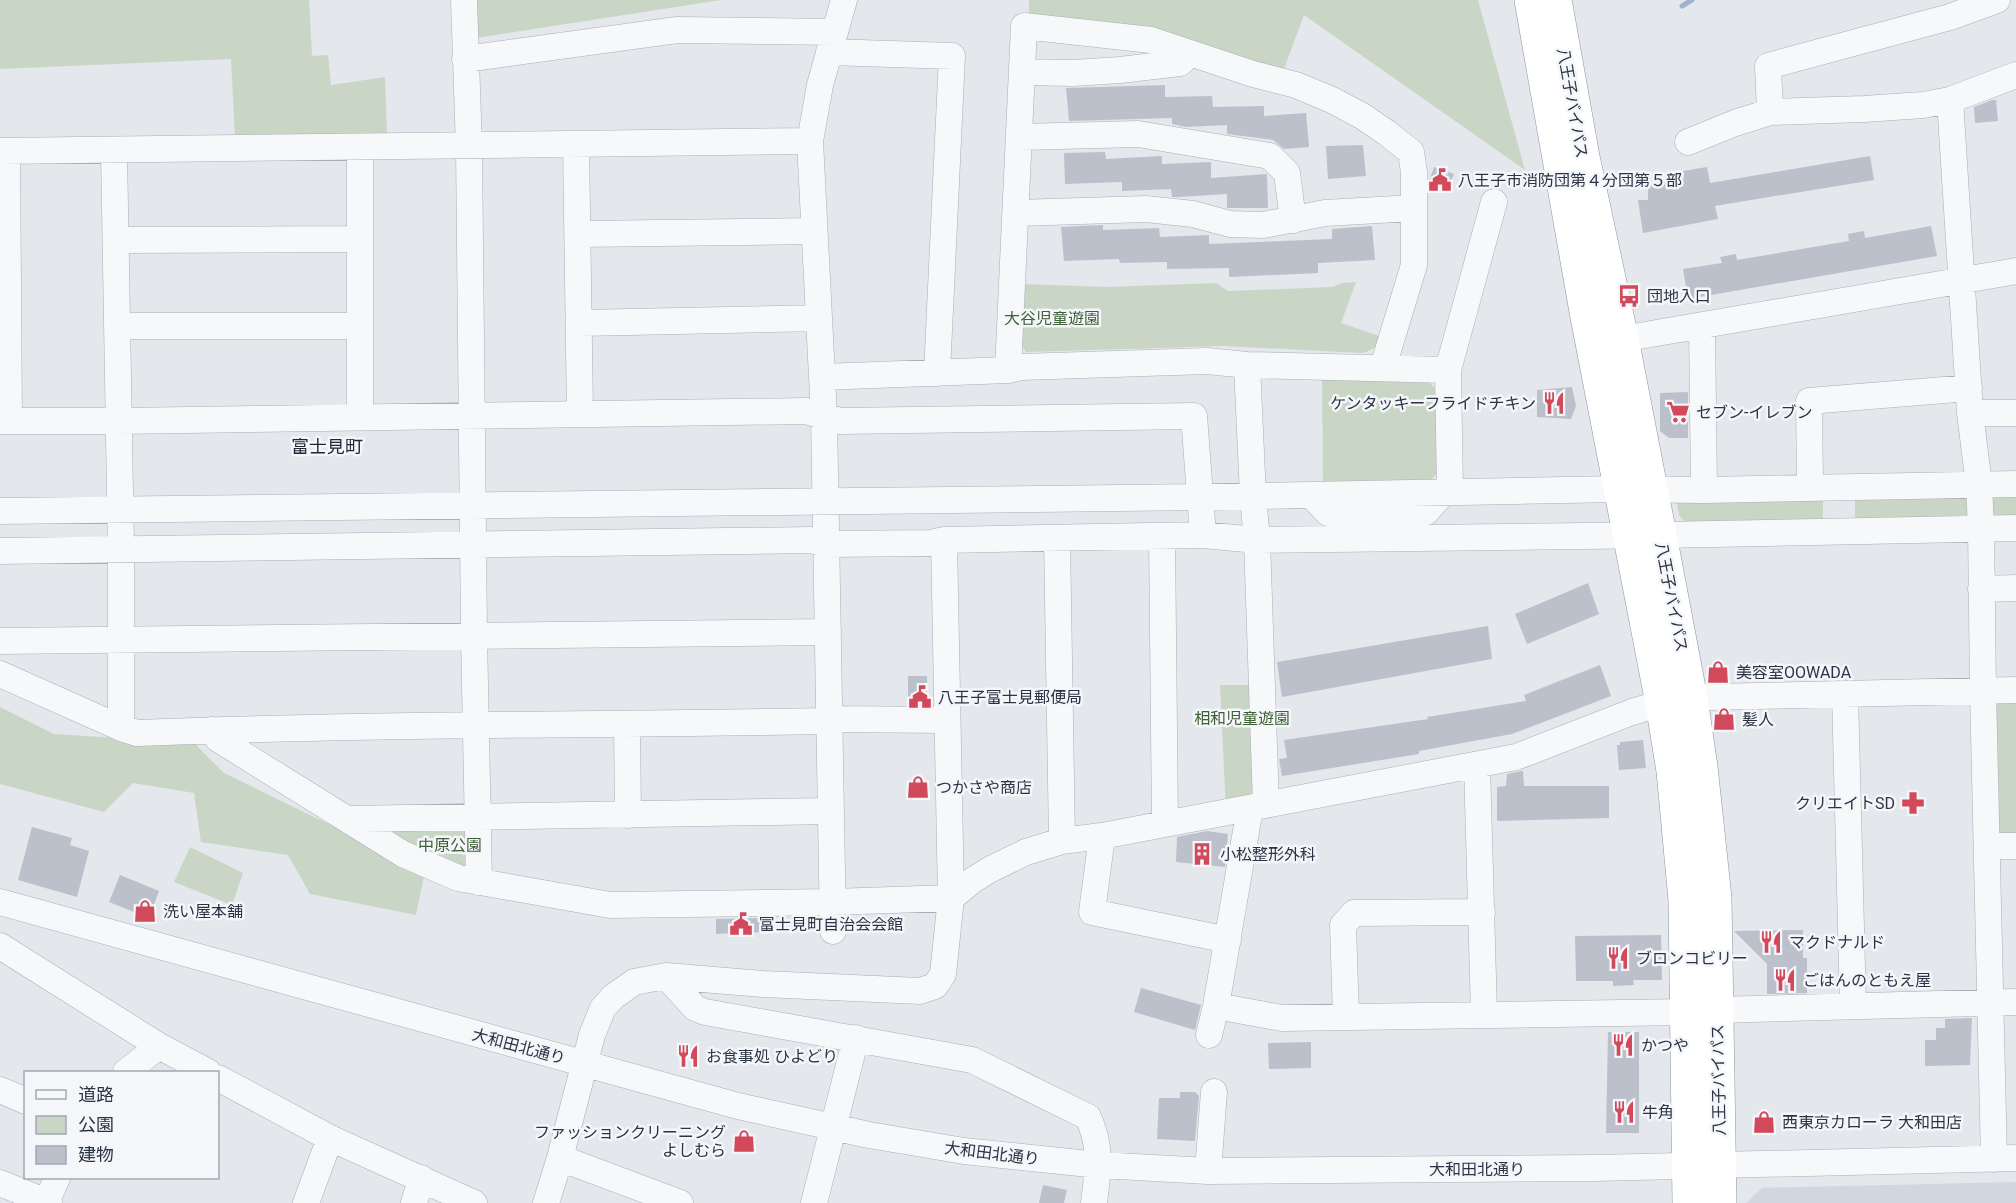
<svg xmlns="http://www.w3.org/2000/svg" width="2016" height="1203" font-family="Roboto,'Noto Sans JP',sans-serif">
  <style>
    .built { fill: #d2d6de }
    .green { fill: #c9d6c5; fill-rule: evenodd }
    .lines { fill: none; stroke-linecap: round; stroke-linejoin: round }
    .stream { stroke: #9fb4cc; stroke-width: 5 }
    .building { fill: #bbc0ca }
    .minor-casing { stroke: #a9aeb7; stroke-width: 27 }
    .highway-casing { stroke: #8b94a3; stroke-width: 34 }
    .minor { stroke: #f7f8fa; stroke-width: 26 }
    .highway { stroke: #fff; stroke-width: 33 }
    .labels { text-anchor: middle; stroke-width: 5; stroke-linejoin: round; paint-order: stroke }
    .street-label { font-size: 16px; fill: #2b3445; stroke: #f4f6f9 }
    .poi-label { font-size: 16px; fill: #2b3445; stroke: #f4f6f9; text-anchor: start }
    .park-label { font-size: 16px; fill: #3f6138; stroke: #f4f6f9 }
    .neighbourhood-label { font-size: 18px; fill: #1d2536; stroke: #f4f6f9 }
  </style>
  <rect width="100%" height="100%" fill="#e4e7ec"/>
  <path class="built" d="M2016,1182V1203H1746L1762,1188Z"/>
  <path class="green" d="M0,0H309L312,56L328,55L331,85L385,77L387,134L235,138L231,59L0,69Z
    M471,0H721L476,38Z
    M1029,0H1478L1525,170L1304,15L1284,69L1029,19Z
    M1356,282L1341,323L1382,337C1376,347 1373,351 1361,353L1225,346L1026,352L1018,341L1021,284L1108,287L1216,283L1228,291L1332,287L1343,283Z
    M1322,379L1430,383L1439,393L1441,469L1431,480L1323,482Z
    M2016,489V526H1688L1679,515L1677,503L1684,496ZM1823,495H1855V524H1823Z
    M1220,685H1261L1266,805L1226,812Z
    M2016,690V846H1987L1983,691Z
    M0,707L54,734L194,743L224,773L425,871L416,915L310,894L288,855L201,842L194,793L133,783L104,812L0,784Z
    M477,816L479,882L347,819Z
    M190,847L243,873L232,905L174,882Z"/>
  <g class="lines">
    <path class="stream" d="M1682,6L1692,0"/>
  </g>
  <path class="building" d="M1165,85V97L1212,96L1213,107L1264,106V116L1306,113L1309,147L1284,149L1273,140L1227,134V125L1186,127L1172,124V118L1069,121L1066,88Z
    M1992,100H1996L1998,121L1975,123L1974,107Z
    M1363,145L1366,176L1328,179L1326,146Z
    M1105,152L1106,159L1162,156V164L1211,162V178L1267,174L1268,208H1227V194L1178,197H1172L1171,189L1122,191V182L1065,184L1064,153Z
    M1870,156L1874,180L1715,206L1718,219L1643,233L1638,200H1648V185L1684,179L1683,171L1707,167L1710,183Z
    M1434,167L1454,174L1446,193L1429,187V181Z
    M1103,225V230L1159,228L1160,237L1209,235V244L1332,239V229L1372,226L1375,260L1318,263V273L1229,277V268L1167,269V262L1120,263L1119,259L1064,261L1061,227Z
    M1931,226L1937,256L1688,299L1683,269L1722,263L1720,257L1736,254L1737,260L1849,241L1848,234L1864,231L1865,238Z
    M1572,387L1576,406L1571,419L1537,417V390Z
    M1688,392V438H1669L1660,431V393Z
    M1588,583L1599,614L1527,644L1515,614Z
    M1488,626L1492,659L1282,697L1277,662Z
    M1600,665L1611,696L1512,734L1419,751V754L1282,776L1279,759L1287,758L1284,740L1428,719L1427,717L1526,701L1524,695Z
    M908,676H927V701L924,705H908Z
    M1643,740L1646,768L1619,770L1617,745H1620V742Z
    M1521,771H1523L1524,786H1609V818L1497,821V787L1506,786L1507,774Z
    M32,827L72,838L70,845L89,851L77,897L18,880Z
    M1207,831L1228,834L1225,867L1176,862L1177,837Z
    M120,875L159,891L149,918L109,902Z
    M766,918V932L716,934V919Z
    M1803,930V958H1807V993L1767,994V964L1734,931Z
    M1661,935L1662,980H1633L1634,985L1613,986V981H1576L1575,936Z
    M1141,988L1201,1005L1195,1030L1134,1012Z
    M1972,1018L1970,1065L1925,1066V1040H1936V1028H1945V1019Z
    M1608,1032H1639V1133H1606Z
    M1311,1042V1068L1269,1069L1268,1043Z
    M1180,1092H1195L1199,1096L1195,1141L1157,1139L1159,1098H1180Z
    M1043,1185L1067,1190L1064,1203H1039Z"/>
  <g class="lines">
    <g class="minor-casing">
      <path id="minor" d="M464,0L469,147L474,635L479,882
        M829,52L952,56L937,373
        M465,59L677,30L835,32
        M1022,72L1073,73L1120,70L1180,63L1190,54
        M1950,100L1970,413L1979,485L1981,528L1983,691L1994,1159
        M1770,112L1768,66L1950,17L1997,0
        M1020,137L1138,134L1270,156L1287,173L1293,220
        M1688,142L1735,123L1770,112L1864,109L1923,105L1950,100L2016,75
        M576,145L580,414
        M360,147V417
        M0,151L810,141
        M7,151L9,421
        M114,151L121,549V728
        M1017,213L1146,209L1193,214L1230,224L1263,225L1325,213L1414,208
        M579,234L814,231
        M117,240L360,239
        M580,323L818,318
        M117,326H360
        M1702,326L1704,490
        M1622,339L2016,271
        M1247,365L1253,496L1257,540L1266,805
        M1008,370L1024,26L1151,40L1253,74L1296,85L1332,100L1362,116L1387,133L1411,152L1414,172V265L1383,367
        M822,377L1008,370L1021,367L1207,361L1247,365L1448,370
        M1970,413H2016
        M0,421H119L806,411L840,421L1194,416L1203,535
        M1810,488L1809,401L1969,388
        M1450,492L1448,370L1494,202
        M1311,495L1328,513L1426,512L1444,492
        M0,511L1202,497L1619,489L1704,490L2016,484
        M1162,537L1165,824
        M1057,538L1062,841
        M0,551L810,540L827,544L931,543L944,540L1203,535L1257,540L1660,535L2016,528
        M1981,589L2016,588
        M0,641L828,632
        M0,674L121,728L137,733C367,724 598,725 828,721
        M1845,694L1853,1006
        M828,719L947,720
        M627,725L628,815
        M211,730L218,739L403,854L458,878L610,905L832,902L951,898L973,880L991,869L1026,852L1062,841L1102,836L1516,757L1632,712L1662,703L1709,697L2016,690
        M1477,765L1484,1014
        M1250,808L1216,1006L1282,1018L1687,1012
        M347,819L830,811
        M1102,836L1092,912L1228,940
        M1987,846H2016
        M0,902L738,1106L869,1135L964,1151L1099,1165L1208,1171L1596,1168L2016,1158
        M833,931L824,416L810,141L820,85L844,0
        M0,946L159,1046L208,1072
        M666,976L695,1008L705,1012L972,1060L1088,1117C1102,1147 1098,1171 1094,1203
        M1717,1010L2016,1002
        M1346,1017L1343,925L1354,913L1482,912
        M1209,1035L1216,1006
        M126,1072L159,1046
        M218,1078L330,1138L474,1203
        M0,1090L26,1101
        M560,1158L680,1203
        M1208,1171L1214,1092
        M0,1183L49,1203
        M46,1203L57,1178
        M306,1203L330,1138
        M414,1203L421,1178
        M546,1203L560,1158L592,1035L603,1008L613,997L634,982L666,976L763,984L920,991L935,986L943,974L951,898L944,540
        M814,1203L856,1038"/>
    </g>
    <g class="highway-casing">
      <path id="highway" d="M1531,0L1587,317L1662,703L1673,771L1685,900L1689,1203
        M1555,0L1583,157L1622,339L1660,535L1691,699L1701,767L1715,898L1720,1203"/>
    </g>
    <use href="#minor" class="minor"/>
    <use href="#highway" class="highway"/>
  </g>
  <defs>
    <g id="civic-bare" transform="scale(1.8)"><path d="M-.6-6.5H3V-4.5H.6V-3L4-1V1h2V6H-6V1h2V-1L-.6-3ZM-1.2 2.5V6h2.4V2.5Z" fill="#d1495b" stroke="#f4f6f9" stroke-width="2.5" paint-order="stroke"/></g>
    <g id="bus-bare" transform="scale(1.8)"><path d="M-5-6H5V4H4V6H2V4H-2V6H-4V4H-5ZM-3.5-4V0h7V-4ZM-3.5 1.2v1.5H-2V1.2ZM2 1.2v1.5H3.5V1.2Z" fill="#d1495b" stroke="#f4f6f9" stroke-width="2.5" paint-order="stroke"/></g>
    <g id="restaurant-bare" transform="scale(1.8)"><path d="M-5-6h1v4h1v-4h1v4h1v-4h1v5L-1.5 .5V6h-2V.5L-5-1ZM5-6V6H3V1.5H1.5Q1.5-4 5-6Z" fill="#d1495b" stroke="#f4f6f9" stroke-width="2.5" paint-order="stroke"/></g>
    <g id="supermarket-bare" transform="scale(1.8)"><path d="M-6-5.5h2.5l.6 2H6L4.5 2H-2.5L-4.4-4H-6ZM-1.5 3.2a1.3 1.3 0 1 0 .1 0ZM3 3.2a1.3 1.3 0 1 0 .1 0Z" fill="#d1495b" stroke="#f4f6f9" stroke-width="2.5" paint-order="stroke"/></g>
    <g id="shop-bare" transform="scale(1.8)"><path d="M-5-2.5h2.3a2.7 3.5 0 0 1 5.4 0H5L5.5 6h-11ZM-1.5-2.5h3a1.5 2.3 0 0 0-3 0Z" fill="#d1495b" stroke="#f4f6f9" stroke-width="2.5" paint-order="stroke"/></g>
    <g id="pharmacy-bare" transform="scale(1.8)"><path d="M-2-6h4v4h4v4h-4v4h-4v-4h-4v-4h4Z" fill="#d1495b" stroke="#f4f6f9" stroke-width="2.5" paint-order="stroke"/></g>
    <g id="building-bare" transform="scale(1.8)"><path d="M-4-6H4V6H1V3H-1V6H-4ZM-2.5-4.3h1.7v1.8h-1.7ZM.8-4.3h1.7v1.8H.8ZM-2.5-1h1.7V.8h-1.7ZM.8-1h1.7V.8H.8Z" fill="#d1495b" stroke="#f4f6f9" stroke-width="2.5" paint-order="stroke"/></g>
  </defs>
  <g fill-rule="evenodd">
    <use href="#civic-bare" x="1440" y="180"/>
    <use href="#bus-bare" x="1629" y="296"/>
    <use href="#restaurant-bare" x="1554" y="403"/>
    <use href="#supermarket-bare" x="1678" y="412"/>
    <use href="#shop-bare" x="1718" y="672"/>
    <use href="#civic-bare" x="920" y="697"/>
    <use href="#shop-bare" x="1724" y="719"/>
    <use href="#shop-bare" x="918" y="787"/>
    <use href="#pharmacy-bare" x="1913" y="803"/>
    <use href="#building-bare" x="1202" y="854"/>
    <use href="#shop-bare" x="145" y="911"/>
    <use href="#civic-bare" x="741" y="924"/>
    <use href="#restaurant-bare" x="1771" y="942"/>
    <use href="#restaurant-bare" x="1618" y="958"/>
    <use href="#restaurant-bare" x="1785" y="980"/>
    <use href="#restaurant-bare" x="1623" y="1045"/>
    <use href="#restaurant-bare" x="688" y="1056"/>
    <use href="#restaurant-bare" x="1624" y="1112"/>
    <use href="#shop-bare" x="1764" y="1122"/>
    <use href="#shop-bare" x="744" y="1141"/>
  </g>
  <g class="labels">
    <g class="street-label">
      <text transform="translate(1573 103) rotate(80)" y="6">八王子バイパス</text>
      <text transform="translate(1672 597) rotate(79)" y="6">八王子バイパス</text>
      <text transform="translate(519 1046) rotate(15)" y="6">大和田北通り</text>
      <text transform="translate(1718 1080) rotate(-91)" y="6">八王子バイパス</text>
      <text transform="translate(992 1153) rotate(7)" y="6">大和田北通り</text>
      <text x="1477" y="1175">大和田北通り</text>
    </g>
    <g class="poi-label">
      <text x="1458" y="186">八王子市消防団第４分団第５部</text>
      <text x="1647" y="302">団地入口</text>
      <text x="1536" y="409" text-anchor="end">ケンタッキーフライドチキン</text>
      <text x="1696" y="418">セブン-イレブン</text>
      <text x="1736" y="678">美容室OOWADA</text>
      <text x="938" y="703">八王子富士見郵便局</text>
      <text x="1742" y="725">髪人</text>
      <text x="936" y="793">つかさや商店</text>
      <text x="1895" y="809" text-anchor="end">クリエイトSD</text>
      <text x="1220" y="860">小松整形外科</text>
      <text x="163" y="917">洗い屋本舗</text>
      <text x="759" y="930">富士見町自治会会館</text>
      <text x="1789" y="948">マクドナルド</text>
      <text x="1636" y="964">ブロンコビリー</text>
      <text x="1803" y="986">ごはんのともえ屋</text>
      <text x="1641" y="1051">かつや</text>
      <text x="706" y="1062">お食事処 ひよどり</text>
      <text x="1642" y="1118">牛角</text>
      <text x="1782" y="1128">西東京カローラ 大和田店</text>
      <text x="726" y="1138" text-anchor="end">ファッションクリーニング<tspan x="726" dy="18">よしむら</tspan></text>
    </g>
    <g class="park-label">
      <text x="1052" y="324">大谷児童遊園</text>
      <text x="1242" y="724">相和児童遊園</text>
      <text x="450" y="851">中原公園</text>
    </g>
    <g class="neighbourhood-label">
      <text x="327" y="453">富士見町</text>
    </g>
  </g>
  <rect x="24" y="1071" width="195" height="108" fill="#f4f6f9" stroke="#a4a8b1" stroke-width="1.5"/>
  <rect x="36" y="1090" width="30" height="9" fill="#f7f8fa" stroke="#a4a8b1" stroke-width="1.5"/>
  <text x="78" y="1101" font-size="18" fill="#2b3445">道路</text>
  <rect x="36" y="1116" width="30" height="18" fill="#c9d6c5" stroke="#a4a8b1" stroke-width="1.5"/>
  <text x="78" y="1131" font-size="18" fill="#2b3445">公園</text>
  <rect x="36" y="1146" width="30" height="18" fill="#bbc0ca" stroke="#a4a8b1" stroke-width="1.5"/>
  <text x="78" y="1161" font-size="18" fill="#2b3445">建物</text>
</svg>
